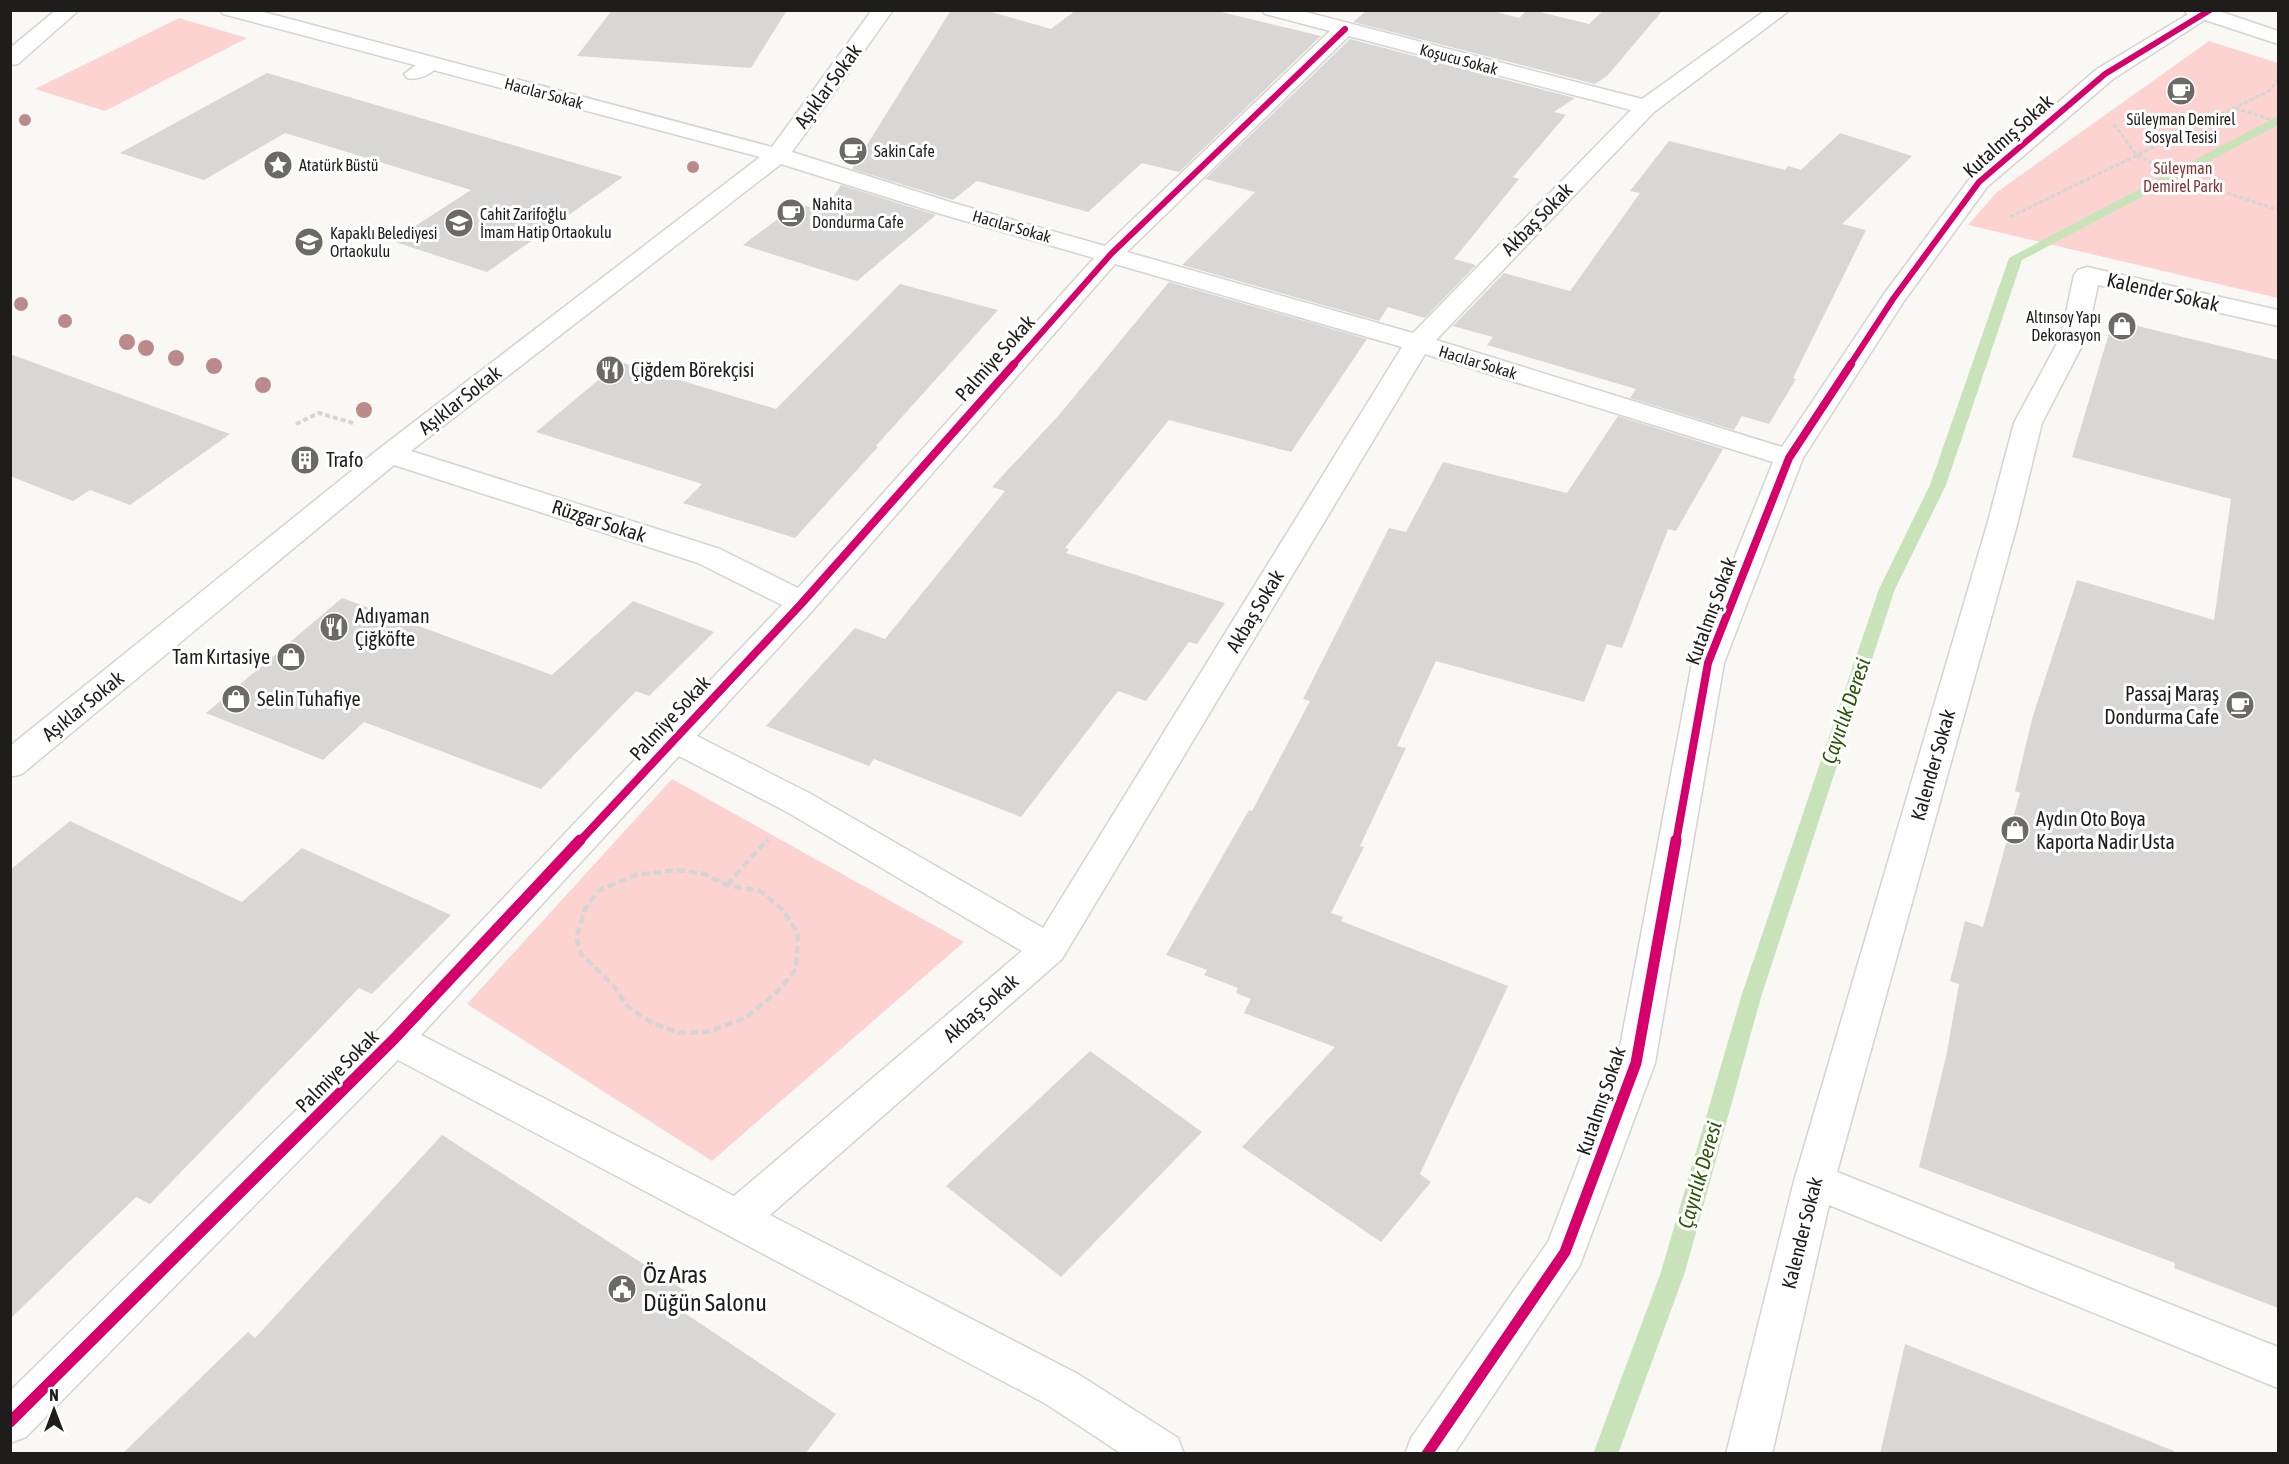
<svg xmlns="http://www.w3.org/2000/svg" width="2289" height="1464" font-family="'Asap Condensed',sans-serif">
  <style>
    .green { fill: #fcd3d0 }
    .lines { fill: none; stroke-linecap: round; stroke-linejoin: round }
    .stream { fill: #c8e2ba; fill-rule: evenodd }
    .building { fill: #d8d7d5 }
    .service-casing { stroke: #d5d3d1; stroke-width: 3 }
    .minor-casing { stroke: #d5d3d1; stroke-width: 3 }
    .tertiary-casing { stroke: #d5d3d1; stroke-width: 3 }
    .path-far2 { stroke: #d5d5d4; stroke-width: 3; stroke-dasharray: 4.5 2; stroke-linecap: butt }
    .path-far1 { stroke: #d5d5d4; stroke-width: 4; stroke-dasharray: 5 3; stroke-linecap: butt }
    .path { stroke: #d5d5d4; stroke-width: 4.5; stroke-dasharray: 8 4; stroke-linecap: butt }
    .service { fill: #fefefe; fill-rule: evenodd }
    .minor { fill: #fefefe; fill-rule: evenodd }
    .tertiary { fill: #fefefe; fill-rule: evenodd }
    .cycleway-far2-casing { stroke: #fff; stroke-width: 9 }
    .cycleway-far1-casing { stroke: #fff; stroke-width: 12 }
    .cycleway-casing { stroke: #fff; stroke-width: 15 }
    .cycleway-far2 { stroke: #d6006c; stroke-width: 6 }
    .cycleway-far1 { stroke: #d6006c; stroke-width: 8 }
    .cycleway { stroke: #d6006c; stroke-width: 11 }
    .tree { fill: #ba8b8a }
    .labels { text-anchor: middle; stroke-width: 6; stroke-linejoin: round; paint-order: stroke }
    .far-street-label { font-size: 16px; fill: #1e1d1b; stroke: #fff }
    .far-poi-label { font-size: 16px; fill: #1e1d1b; stroke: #fff; text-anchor: start }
    .far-park-label { font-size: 16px; fill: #863232; stroke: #fff }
    .street-label { font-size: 20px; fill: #1e1d1b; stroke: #fff }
    .poi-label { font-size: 20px; fill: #1e1d1b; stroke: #fff; text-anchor: start }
    .water-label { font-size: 21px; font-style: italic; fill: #295605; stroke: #fff }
    .near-poi-label { font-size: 24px; fill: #1e1d1b; stroke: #fff; text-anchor: start }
  </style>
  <rect width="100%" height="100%" fill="#faf8f5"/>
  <path class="green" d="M179,18L247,38L105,111L35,89Z
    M2209,41L2278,63V298L1968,225L1997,192Z
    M672,779L964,942L712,1161L467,1004Z"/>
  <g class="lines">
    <path class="stream" d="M2278,116V125L2022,260L1946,485L1895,589L1761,997L1685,1272L1618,1454H1593L1661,1272L1741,997L1879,589L1930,485L2009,258Z"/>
  </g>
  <path class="building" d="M612,10H787L751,68L577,56Z
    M951,10H985L1051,29L1076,10H1213L1321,36L1179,172L1142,163L1088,212L977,181L953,200L852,169Z
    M1367,10H1490L1519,18L1527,10H1532L1589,24L1604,10H1663L1607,76L1595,84L1353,22Z
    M1350,39L1575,98L1554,112L1566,115L1513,177L1519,179L1454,259L1476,265L1425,318L1388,307L1379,321L1182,265L1255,192L1205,179Z
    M267,73L523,148L623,177L487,272L392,241L471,190L285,133L204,180L120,153Z
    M1840,133L1912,156L1842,224L1866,230L1793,378L1796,379L1769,424L1742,416L1734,430L1630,398L1636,389L1487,345L1493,337L1453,326L1504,273L1570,291L1640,193L1630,191L1669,141L1785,170L1788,166L1801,170Z
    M841,185L936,215L857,281L743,245L798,204L824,211Z
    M1169,282L1367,339L1291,452L1169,420L1065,548L1069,549L1066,553L1225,603L1197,644L1189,642L1146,701L1118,691L1021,817L874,759L869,766L766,726L855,628L885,639L1005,491L992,487L1059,415Z
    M900,284L998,310L876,446L878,447L795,538L683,503L702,484L536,432L620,362L776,409Z
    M2113,320L2278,360V1308L2174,1268L2175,1263L1919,1167L1946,1057L1959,984L1950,981L1965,921L1983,927L2020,793L2015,791L2032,719L2077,580L2214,620L2231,499L2072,457Z
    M10,354L100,387L230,434L130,505L90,490L73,501L10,476Z
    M1618,416L1723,449L1676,531L1668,529L1622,648L1607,644L1584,702L1436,661L1397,746L1406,748L1360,846L1364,847L1331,913L1343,917L1341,921L1508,986L1420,1174L1431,1182L1381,1242L1242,1147L1335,1047L1244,1013L1251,999L1236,993L1238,988L1204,975L1207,970L1166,955L1249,810L1252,811L1310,701L1303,699L1389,528L1406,532L1443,462L1567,493Z
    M342,598L552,675L633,601L714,632L649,696L636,691L541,789L364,722L323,760L206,713Z
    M70,821L242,902L302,848L451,915L372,994L359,988L150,1204L136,1197L10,1319V870Z
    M1090,1051L1202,1132L1061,1277L946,1186Z
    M442,1135L698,1299L686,1314L836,1414L805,1454H122L248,1332L255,1338Z
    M1905,1344L2174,1451L2173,1454H1880Z"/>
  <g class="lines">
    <g class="service-casing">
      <path id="service" d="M431,57L438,59L441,63C433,73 420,81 407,78L404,74L424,59Z"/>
    </g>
    <g class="minor-casing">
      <path id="minor" d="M220,10H256L772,147L872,10H893L792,152L950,202L1105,246L1330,31L1265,14L1262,10H1298L1642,99L1766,10H1790L1654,112L1436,340L1782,447L1884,294L1971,177L2097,69L2195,10H2220L2113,79L1987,187L1904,301L1803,458L1724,663L1655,1063L1580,1265L1454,1454H1405L1411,1438L1548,1242L1617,1063L1692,663L1773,462L1425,354L1062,959L770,1215L1078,1374L1178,1438L1184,1454H1122L1046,1404L398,1060L26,1437L10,1443V1391L380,1028L782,605L698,563L394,465L22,774L10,777V746L380,448L760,157L223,14ZM1349,36L1631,110L1413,333L1127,252ZM781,164L934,212L1094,258L798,588L720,549L411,451ZM1115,264L1402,347L1043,928L811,794L697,736L813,610ZM679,756L787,812L1022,951L734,1196L421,1035Z
        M2087,267L2278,310V326L2098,285L2087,336L2042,423L2017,525L1837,1172L2278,1347V1388L1829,1205L1772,1454H1726L1794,1181L1987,525L2014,423L2061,336L2074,275L2078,270Z"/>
    </g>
    <g class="tertiary-casing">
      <path id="tertiary" d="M56,10H79L18,64L10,65V48Z
        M2184,10H2216L2278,31V44L2187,14Z"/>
    </g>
    <path class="path-far2" d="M2235,108L2278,122
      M2114,124L2137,156L2191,181L2278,210
      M2010,217L2269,91L2278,80"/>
    <path class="path-far1" d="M296,424L319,413L356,424
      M766,842L768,839"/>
    <path class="path" d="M677,870L704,874L727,885L760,891L783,910L798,934L796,969L777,992L745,1018L707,1032L680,1033L652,1023L627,1006L614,986L581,954L576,937L585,909L598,891L636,875Z
      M727,885L767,840"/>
    <use href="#service" class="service"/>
    <use href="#minor" class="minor"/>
    <use href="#tertiary" class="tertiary"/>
    <g class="cycleway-far2-casing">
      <path id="cycleway-far2" d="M1013,365L1111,254L1345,29
        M1850,365L1893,299L1979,182L2105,74L2210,10"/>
    </g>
    <g class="cycleway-far1-casing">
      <path id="cycleway-far1" d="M579,842L802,603L1014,364
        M1676,842L1708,663L1789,458L1851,364"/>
    </g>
    <g class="cycleway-casing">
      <path id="cycleway" d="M10,1422L394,1039L580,840
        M1427,1454L1565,1252L1636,1063L1676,840"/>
    </g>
    <use href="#cycleway-far2" class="cycleway-far2"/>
    <use href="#cycleway-far1" class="cycleway-far1"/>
    <use href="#cycleway" class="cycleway"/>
  </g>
  <g class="tree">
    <circle cx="25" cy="120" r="6"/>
    <circle cx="693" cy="167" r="6"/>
    <circle cx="21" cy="304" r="7"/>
    <circle cx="65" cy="321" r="7"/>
    <circle cx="127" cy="342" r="8"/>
    <circle cx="146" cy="348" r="8"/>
    <circle cx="176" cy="358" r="8"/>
    <circle cx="214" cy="366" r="8"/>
    <circle cx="263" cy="385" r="8"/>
    <circle cx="364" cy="410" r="8"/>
  </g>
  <defs>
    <g id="cafe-disc" transform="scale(1.5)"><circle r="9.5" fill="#6b6a67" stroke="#fff"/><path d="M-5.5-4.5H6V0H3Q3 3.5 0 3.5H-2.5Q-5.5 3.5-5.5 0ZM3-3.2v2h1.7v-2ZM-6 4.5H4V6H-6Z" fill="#fff"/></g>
    <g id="sight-disc" transform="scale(1.5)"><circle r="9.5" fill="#6b6a67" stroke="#fff"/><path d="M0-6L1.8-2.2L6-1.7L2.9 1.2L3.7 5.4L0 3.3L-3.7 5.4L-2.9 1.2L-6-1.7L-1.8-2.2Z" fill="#fff"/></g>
    <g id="school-disc" transform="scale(1.5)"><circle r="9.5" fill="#6b6a67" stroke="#fff"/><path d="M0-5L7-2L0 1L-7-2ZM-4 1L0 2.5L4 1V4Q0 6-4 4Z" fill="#fff"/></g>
    <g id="shop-disc" transform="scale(1.5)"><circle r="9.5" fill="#6b6a67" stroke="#fff"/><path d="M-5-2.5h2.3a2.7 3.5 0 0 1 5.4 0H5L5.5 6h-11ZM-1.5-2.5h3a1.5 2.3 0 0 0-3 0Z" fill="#fff"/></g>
    <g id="restaurant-disc" transform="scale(1.5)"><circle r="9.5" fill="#6b6a67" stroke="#fff"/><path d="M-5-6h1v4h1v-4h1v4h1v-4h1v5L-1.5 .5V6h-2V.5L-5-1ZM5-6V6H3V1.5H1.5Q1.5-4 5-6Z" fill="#fff"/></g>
    <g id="building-disc" transform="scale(1.5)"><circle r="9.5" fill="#6b6a67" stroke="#fff"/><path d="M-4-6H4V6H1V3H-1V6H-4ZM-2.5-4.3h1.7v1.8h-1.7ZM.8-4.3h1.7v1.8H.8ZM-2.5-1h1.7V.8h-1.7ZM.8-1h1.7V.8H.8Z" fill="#fff"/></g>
    <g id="civic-disc" transform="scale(1.5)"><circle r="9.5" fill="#6b6a67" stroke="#fff"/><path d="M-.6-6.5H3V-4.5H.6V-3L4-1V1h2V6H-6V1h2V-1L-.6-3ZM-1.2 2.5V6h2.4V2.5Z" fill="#fff"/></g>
  </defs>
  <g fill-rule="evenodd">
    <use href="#cafe-disc" x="2181" y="91"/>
    <use href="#cafe-disc" x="853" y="151"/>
    <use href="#sight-disc" x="278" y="165"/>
    <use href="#cafe-disc" x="791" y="213"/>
    <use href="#school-disc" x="459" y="223"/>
    <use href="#school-disc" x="309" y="242"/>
    <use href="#shop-disc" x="2122" y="326"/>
    <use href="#restaurant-disc" x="610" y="370"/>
    <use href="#building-disc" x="305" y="460"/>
    <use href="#restaurant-disc" x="334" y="627"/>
    <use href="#shop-disc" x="291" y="657"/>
    <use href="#shop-disc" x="236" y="699"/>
    <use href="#cafe-disc" x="2240" y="705"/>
    <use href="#shop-disc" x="2015" y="830"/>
    <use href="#civic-disc" x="622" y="1289"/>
  </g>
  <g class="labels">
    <g class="far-street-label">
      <text transform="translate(1459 59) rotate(15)" y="6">Koşucu Sokak</text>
      <text transform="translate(544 93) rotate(15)" y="6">Hacılar Sokak</text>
      <text transform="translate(1012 226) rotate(16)" y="6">Hacılar Sokak</text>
      <text transform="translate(1478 362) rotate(17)" y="6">Hacılar Sokak</text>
    </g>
    <g class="far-poi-label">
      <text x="2181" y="125" text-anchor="middle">Süleyman Demirel<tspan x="2181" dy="18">Sosyal Tesisi</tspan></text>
      <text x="874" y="157">Sakin Cafe</text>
      <text x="299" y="171">Atatürk Büstü</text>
      <text x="812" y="210">Nahita<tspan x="812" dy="18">Dondurma Cafe</tspan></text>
      <text x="480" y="220">Cahit Zarifoğlu<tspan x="480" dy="18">İmam Hatip Ortaokulu</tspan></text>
      <text x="330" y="239">Kapaklı Belediyesi<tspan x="330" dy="18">Ortaokulu</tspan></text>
      <text x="2101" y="323" text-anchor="end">Altınsoy Yapı<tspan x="2101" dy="18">Dekorasyon</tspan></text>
    </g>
    <g class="far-park-label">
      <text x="2183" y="174">Süleyman<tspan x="2183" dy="18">Demirel Parkı</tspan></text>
    </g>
    <g class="street-label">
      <text transform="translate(828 86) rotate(-54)" y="7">Aşıklar Sokak</text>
      <text transform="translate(2008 136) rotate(-42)" y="7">Kutalmış Sokak</text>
      <text transform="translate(1537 219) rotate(-46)" y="7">Akbaş Sokak</text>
      <text transform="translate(2163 292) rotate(13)" y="7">Kalender Sokak</text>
      <text transform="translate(995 358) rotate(-48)" y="7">Palmiye Sokak</text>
      <text transform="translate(460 400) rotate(-38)" y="7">Aşıklar Sokak</text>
      <text transform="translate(599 521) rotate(18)" y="7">Rüzgar Sokak</text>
      <text transform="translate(1255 611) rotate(-59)" y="7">Akbaş Sokak</text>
      <text transform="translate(1711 611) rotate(-70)" y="7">Kutalmış Sokak</text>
      <text transform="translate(83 706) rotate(-39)" y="7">Aşıklar Sokak</text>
      <text transform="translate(670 718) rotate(-47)" y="7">Palmiye Sokak</text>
      <text transform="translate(1933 765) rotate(-74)" y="7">Kalender Sokak</text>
      <text transform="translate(981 1008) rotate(-41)" y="7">Akbaş Sokak</text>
      <text transform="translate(337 1071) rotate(-45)" y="7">Palmiye Sokak</text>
      <text transform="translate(1601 1101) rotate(-71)" y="7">Kutalmış Sokak</text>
      <text transform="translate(1802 1233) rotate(-76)" y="7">Kalender Sokak</text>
    </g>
    <g class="poi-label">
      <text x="631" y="377">Çiğdem Börekçisi</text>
      <text x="326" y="467">Trafo</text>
      <text x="355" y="623">Adıyaman<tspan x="355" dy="23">Çiğköfte</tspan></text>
      <text x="270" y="664" text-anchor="end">Tam Kırtasiye</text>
      <text x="2219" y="701" text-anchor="end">Passaj Maraş<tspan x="2219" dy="23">Dondurma Cafe</tspan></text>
      <text x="257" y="706">Selin Tuhafiye</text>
      <text x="2036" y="826">Aydın Oto Boya<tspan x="2036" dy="23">Kaporta Nadir Usta</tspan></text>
    </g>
    <g class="water-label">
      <text transform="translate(1846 711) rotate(-71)" y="7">Çayırlık Deresi</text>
      <text transform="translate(1700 1175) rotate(-74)" y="7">Çayırlık Deresi</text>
    </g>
    <g class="near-poi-label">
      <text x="643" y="1283">Öz Aras<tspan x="643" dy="28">Düğün Salonu</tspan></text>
    </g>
  </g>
  <rect width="2289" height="1464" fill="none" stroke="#1e1d1b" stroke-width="24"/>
  <g transform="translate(54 1410)" stroke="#ffffff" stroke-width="4.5" paint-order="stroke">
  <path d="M0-4.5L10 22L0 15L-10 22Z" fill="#1e1d1b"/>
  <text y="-9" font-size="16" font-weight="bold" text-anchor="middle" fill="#1e1d1b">N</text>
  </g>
</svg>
